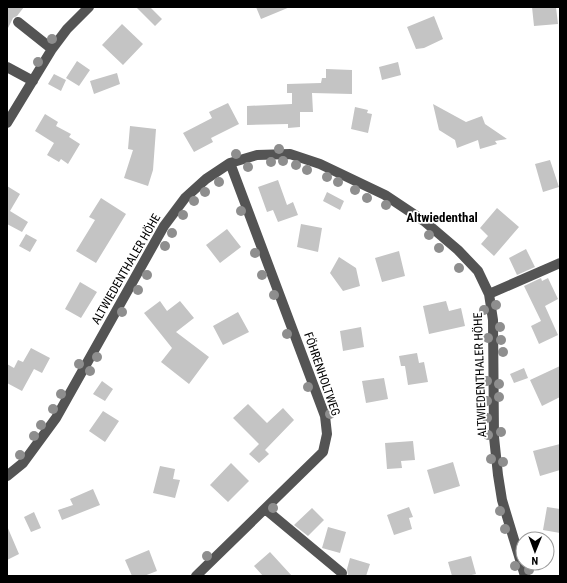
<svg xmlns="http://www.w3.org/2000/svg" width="567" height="583" font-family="'Roboto Condensed',sans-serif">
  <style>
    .building { fill: #c4c4c4 }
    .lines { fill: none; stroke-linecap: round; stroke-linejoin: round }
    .minor { stroke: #545454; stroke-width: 10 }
    .tree { fill: #8e8e8e }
    .labels { text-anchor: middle; stroke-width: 3.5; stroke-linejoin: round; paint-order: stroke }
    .street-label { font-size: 12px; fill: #000; stroke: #fff }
    .neighbourhood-label { font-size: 13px; font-weight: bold; fill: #000; stroke: #fff }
  </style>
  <rect width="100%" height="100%" fill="#fff"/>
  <path class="building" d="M7,7H24L17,16L13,18L7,30Z
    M136,7H150L162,19L155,26Z
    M256,7H290L261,19Z
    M532,7H556L558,24L534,26Z
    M434,16L443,39L424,48L416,49L407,27Z
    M122,24L143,44L123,65L102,45Z
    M77,61L90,70L79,86L66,78Z
    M398,62L401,75L382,80L379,67Z
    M326,69L352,70V94L312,93L313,112H300V127L288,128V124L247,125V106L292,104V93H287V84L321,83L322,78H326Z
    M117,73L120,84L94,94L90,81Z
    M54,74L66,80L61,91L48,84Z
    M228,103L239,124L211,138L213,142L194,152L183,133L212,118L209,112Z
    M433,104L466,122L482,116L485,124L507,139L495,141L497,144L480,149L478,140L457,148L455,140L439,130Z
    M355,107L368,110L367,113L372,114L368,133L351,129Z
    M45,114L58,122L56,126L71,134L69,137L80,144L68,164L61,159L59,162L47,155L54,143L35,131Z
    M130,126L156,129L153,170L148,186L124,178L133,150L128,149Z
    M550,160L559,187L543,192L535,164Z
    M278,180L287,205L293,202L298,215L278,222L273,210L267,212L258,187Z
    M7,186L20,194L10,211L28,222L22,232L7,224Z
    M327,192L344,201L340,210L323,201Z
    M101,198L126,214L96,263L76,251L95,220L89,217Z
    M497,208L519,227L494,256L481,244L488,236L480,228Z
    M301,224L322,228L318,252L297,247Z
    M227,229L241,247L220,263L206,245Z
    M26,234L37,240L30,252L19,246Z
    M526,249L535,267L517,275L509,258Z
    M399,251L405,276L382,282L375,258Z
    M339,257L356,268L360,286L343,291L330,273Z
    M541,278L542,281L548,278L558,299L545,306L558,335L539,344L531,326L541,321L524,286Z
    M80,282L97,292L81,318L65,309Z
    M160,301L167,311L180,301L194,318L176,332L209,357L189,384L161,362L172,348L144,313Z
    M446,301L449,311L461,308L465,326L429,334L423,306Z
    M238,312L249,332L223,345L213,326Z
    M361,327L364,347L343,351L340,331Z
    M31,348L50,358L42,373L34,369L22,391L7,383V364L14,368L18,360L23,362Z
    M417,353L419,363L424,362L428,382L408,385L405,366H401L399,356Z
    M560,366V397L542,406L530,380Z
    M524,368L528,378L514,383L510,374Z
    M384,378L388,399L366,403L362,381Z
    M102,381L113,389L105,401L93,394Z
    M248,404L267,423L283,408L294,420L265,450L269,454L259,463L249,454L259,444L233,418Z
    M103,411L119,421L105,442L89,431Z
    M413,441L415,460L401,461L402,468L387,469L385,443Z
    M560,444V470L540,476L533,451Z
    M453,462L460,486L434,494L427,470Z
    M231,463L249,481L228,502L210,485Z
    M160,466L175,469L173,479L180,480L175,498L153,493Z
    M93,489L100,505L62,520L58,510L73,505L70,499Z
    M409,507L413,517L409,518L412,529L394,535L387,515Z
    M547,507L560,509V533L543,530Z
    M312,508L324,520L308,536L294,525Z
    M34,512L41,528L31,532L24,517Z
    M7,526L19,554L7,560Z
    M328,527L346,532L340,553L322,548Z
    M149,550L157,571L144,576H132L125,560Z
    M270,552L292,576H263L254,566Z
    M471,556L476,574L467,576H452L448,562Z
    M350,558L370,564L366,576H348L347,569Z"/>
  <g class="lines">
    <path class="minor" d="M18,22L52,49
      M7,67L33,81
      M7,123L52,49L67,29L89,7
      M489,294L560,263
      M7,476L23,463L56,418L164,226L185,198L206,179L230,163L257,155L290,154L320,164L385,195L424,221L458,250L478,271L489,294L493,320L494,437L498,475L502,500L525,576
      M265,509L342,573
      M196,576L323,452L327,434L325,416L230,163"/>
  </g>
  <g class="tree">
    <circle cx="52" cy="39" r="5"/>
    <circle cx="38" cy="62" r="5"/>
    <circle cx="279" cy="149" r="5"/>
    <circle cx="236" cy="154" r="5"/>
    <circle cx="283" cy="161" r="5"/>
    <circle cx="271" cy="162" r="5"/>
    <circle cx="296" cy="165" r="5"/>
    <circle cx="248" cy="167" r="5"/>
    <circle cx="307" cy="170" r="5"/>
    <circle cx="327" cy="177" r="5"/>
    <circle cx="219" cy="182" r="5"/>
    <circle cx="338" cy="182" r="5"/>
    <circle cx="355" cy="190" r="5"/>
    <circle cx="205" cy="192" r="5"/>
    <circle cx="367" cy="198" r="5"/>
    <circle cx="194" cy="201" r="5"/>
    <circle cx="386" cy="205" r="5"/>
    <circle cx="241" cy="211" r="5"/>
    <circle cx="183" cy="215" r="5"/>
    <circle cx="172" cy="233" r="5"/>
    <circle cx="429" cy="235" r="5"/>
    <circle cx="165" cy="246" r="5"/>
    <circle cx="439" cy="248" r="5"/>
    <circle cx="255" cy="253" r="5"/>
    <circle cx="459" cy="268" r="5"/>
    <circle cx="147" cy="275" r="5"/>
    <circle cx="262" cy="275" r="5"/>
    <circle cx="138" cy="290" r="5"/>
    <circle cx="274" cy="295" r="5"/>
    <circle cx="496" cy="305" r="5"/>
    <circle cx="484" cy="310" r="5"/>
    <circle cx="122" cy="312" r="5"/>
    <circle cx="500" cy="327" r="5"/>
    <circle cx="287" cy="334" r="5"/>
    <circle cx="488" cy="338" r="5"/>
    <circle cx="501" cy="340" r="5"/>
    <circle cx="503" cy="352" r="5"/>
    <circle cx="97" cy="357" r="5"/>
    <circle cx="79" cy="364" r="5"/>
    <circle cx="90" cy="371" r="5"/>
    <circle cx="487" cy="381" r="5"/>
    <circle cx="499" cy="384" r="5"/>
    <circle cx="308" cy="387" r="5"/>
    <circle cx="61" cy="394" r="5"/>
    <circle cx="499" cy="397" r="5"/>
    <circle cx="487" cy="401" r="5"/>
    <circle cx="53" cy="409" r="5"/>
    <circle cx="330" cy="414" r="5"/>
    <circle cx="487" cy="418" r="5"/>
    <circle cx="41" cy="425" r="5"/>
    <circle cx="501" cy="432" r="5"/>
    <circle cx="488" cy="435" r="5"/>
    <circle cx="34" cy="436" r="5"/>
    <circle cx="20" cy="455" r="5"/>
    <circle cx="491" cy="459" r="5"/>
    <circle cx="503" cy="462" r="5"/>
    <circle cx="273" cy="508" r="5"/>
    <circle cx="500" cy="511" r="5"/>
    <circle cx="505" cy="529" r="5"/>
    <circle cx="207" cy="556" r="5"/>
    <circle cx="515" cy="566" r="5"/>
    <circle cx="529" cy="570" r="5"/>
  </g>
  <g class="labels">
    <g class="street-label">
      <text transform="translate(126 269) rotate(-60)" y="4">ALTWIEDENTHALER HÖHE</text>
      <text transform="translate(322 374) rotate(71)" y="4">FÖHRENHOLTWEG</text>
      <text transform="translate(480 375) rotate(-92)" y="4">ALTWIEDENTHALER HÖHE</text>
    </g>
    <g class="neighbourhood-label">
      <text x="442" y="222">Altwiedenthal</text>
    </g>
  </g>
  <rect width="567" height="583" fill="none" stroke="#000000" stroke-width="16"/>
  <g transform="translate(535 551) rotate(181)"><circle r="19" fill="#ffffff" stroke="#999999"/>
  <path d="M0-3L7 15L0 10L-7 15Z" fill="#000000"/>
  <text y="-6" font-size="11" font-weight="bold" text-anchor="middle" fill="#000000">N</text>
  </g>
</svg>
